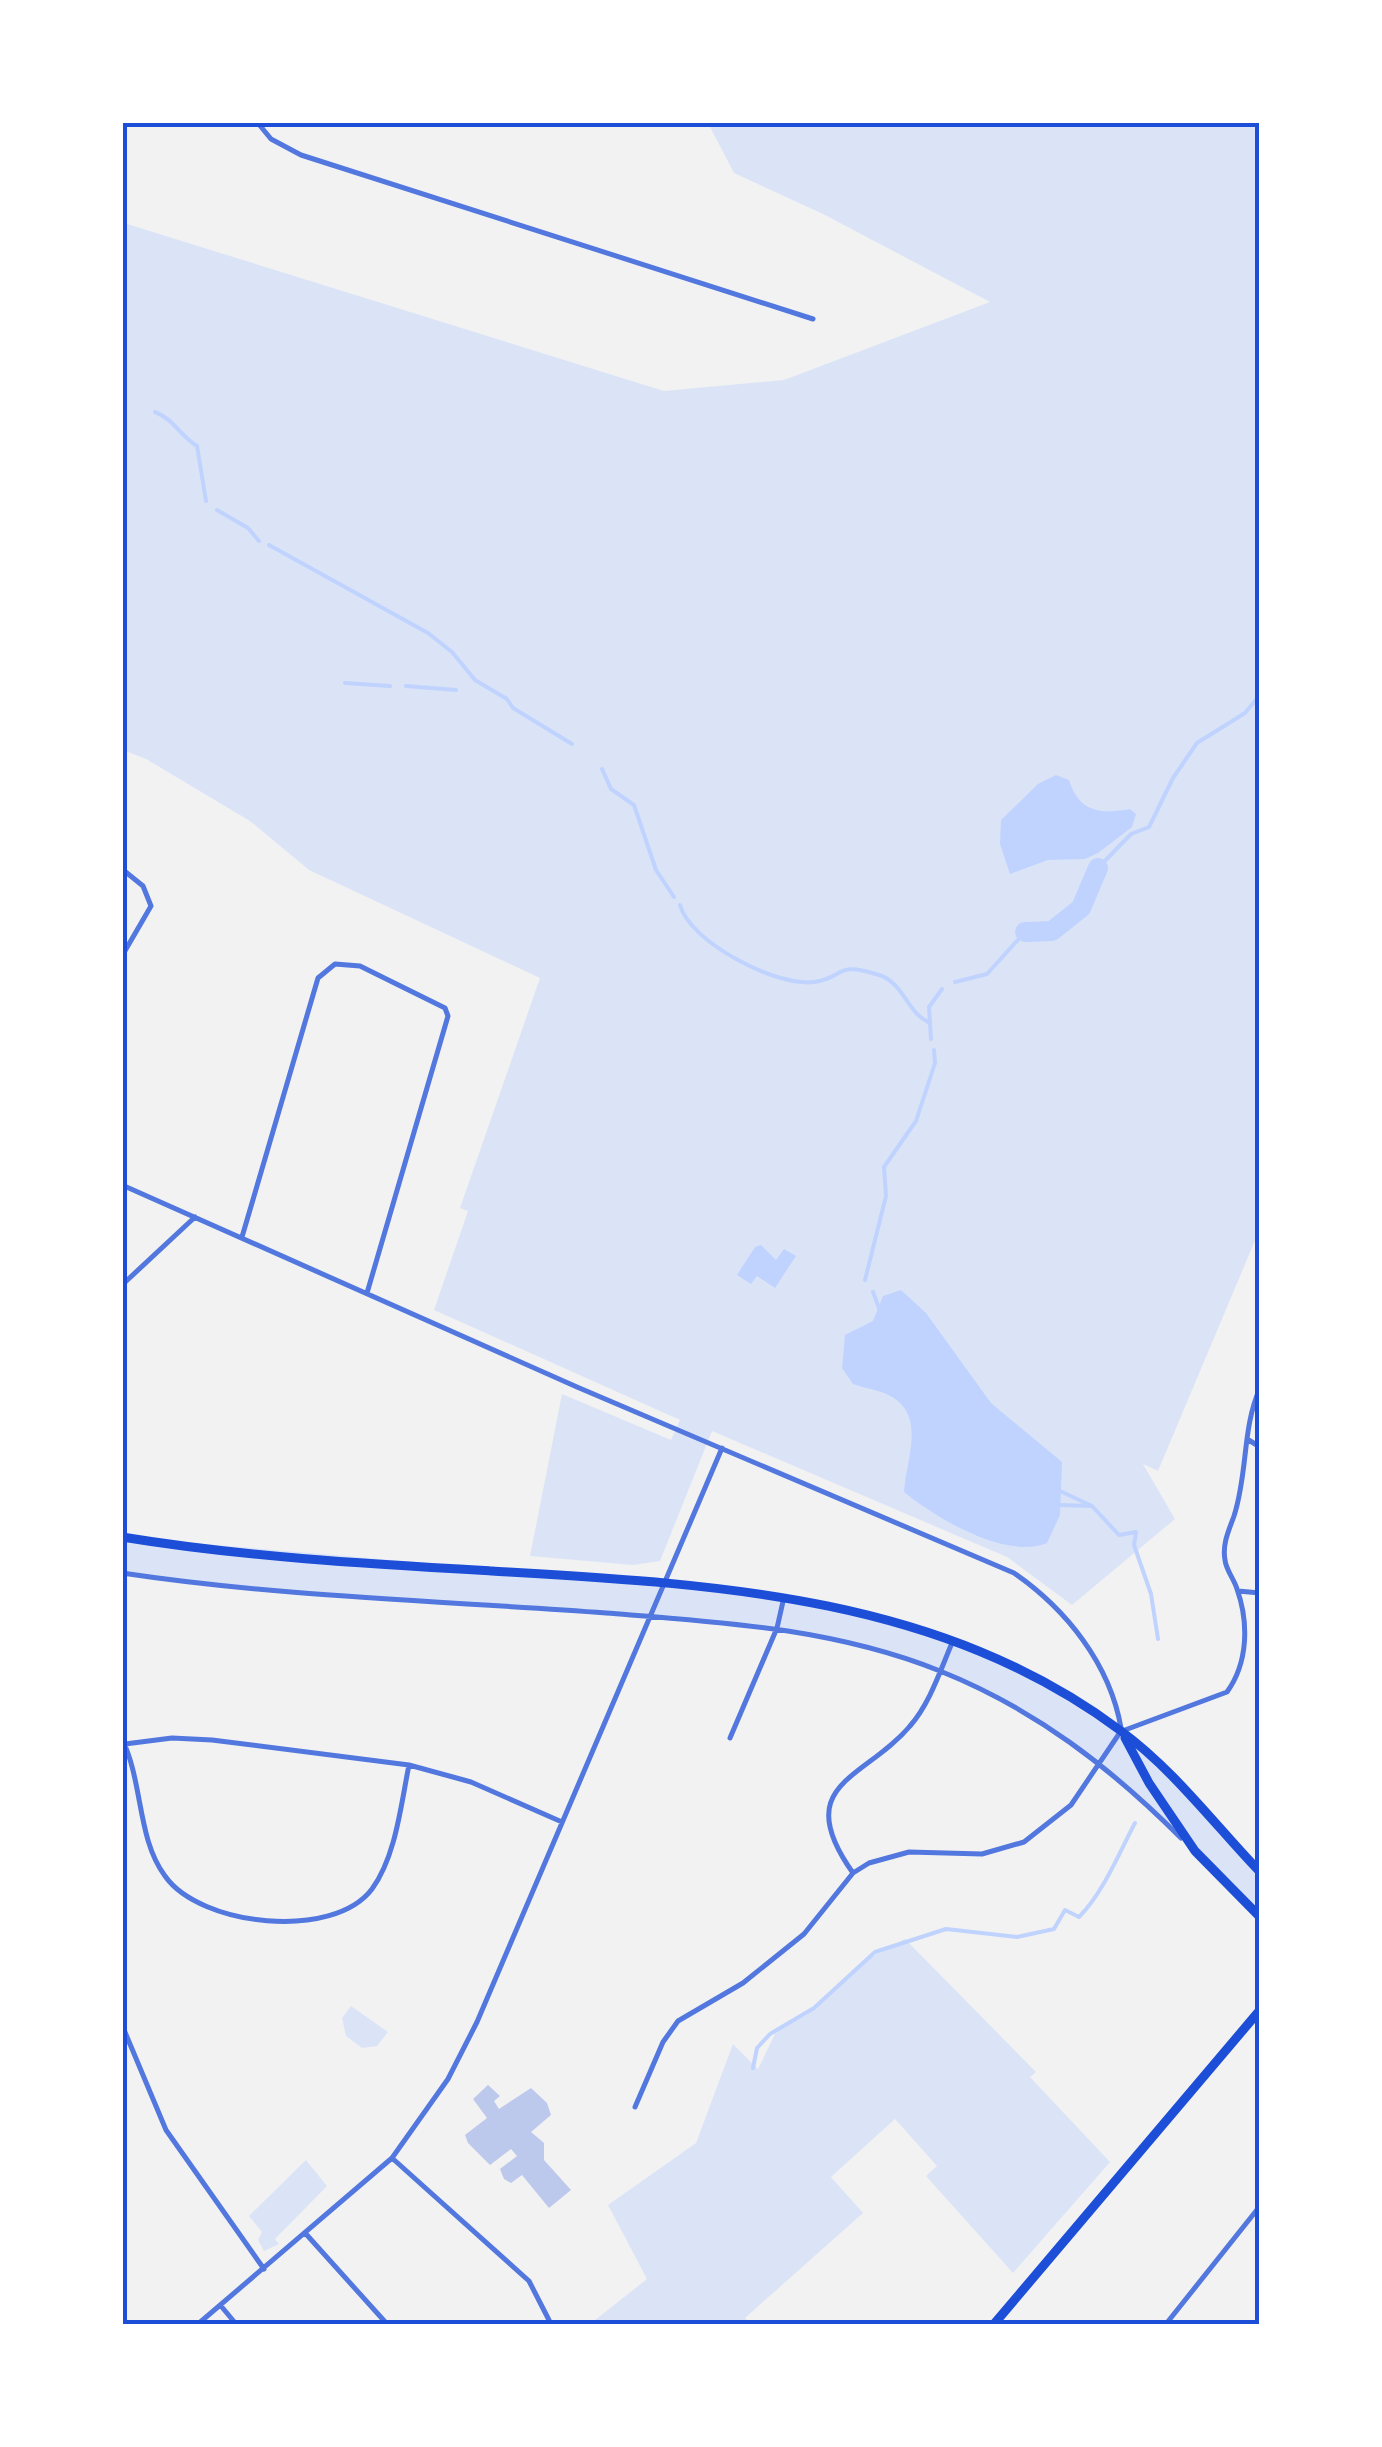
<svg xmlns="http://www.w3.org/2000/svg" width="1382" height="2447" font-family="Inter,sans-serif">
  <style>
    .green { fill: #dbe4f7 }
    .water { fill: #bfd3fe }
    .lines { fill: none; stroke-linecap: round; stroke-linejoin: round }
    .stream { stroke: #bfd3fe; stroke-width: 4 }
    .river { stroke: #bfd3fe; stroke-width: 20 }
    .building { fill: #bdc9ec }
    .minor { stroke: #5277de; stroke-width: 5 }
    .primary { stroke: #1d4ed8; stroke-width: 9 }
    .neatline { fill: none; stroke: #1d4ed8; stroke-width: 4 }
  </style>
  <rect width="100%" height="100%" fill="#f2f2f2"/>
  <path class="green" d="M708,123H1259V1231L1158,1471L1143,1464L1175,1519L1072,1605L1007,1557L712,1431L660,1561L633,1565L530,1556L562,1394L671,1440L680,1420L434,1310L468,1211L460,1208L540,978L309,870L250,821L146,759L123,750L124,223L664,391L784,380L990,302L823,214L734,173Z
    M122,1537L747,1590L882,1616L1022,1671L1146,1752L1259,1872V1920C1194,1850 1129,1779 1048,1726C905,1632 733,1623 568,1611C420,1600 269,1595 123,1573Z
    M905,1939L1036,2072L1030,2077L1110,2162L1013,2273L926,2176L937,2166L895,2119L831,2177L863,2213L745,2318L750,2324H590L647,2279L608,2205L696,2143L733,2044L758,2069L778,2028L805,2016L862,1962Z
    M351,2006L388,2032L377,2046L362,2048L346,2036L342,2018Z
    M306,2160L327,2186L275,2239L279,2244L264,2251L258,2240L262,2232L249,2216Z"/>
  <path class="water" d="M1056,775L1069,780C1079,813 1101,814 1130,809L1136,814L1132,827L1098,853L1085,859L1048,860L1010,874L1000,844L1001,820L1038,784Z
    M761,1245L776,1260L784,1249L796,1256L775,1288L757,1276L751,1284L737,1275L755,1247Z
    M901,1290L926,1313L991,1403L1062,1462L1060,1515L1047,1543C1006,1560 936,1518 904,1492C906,1458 929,1411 884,1393C874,1389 863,1388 853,1384L842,1368L845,1335L873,1321L883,1296Z"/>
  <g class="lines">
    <path class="stream" d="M155,412C174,419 180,436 197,446L206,501
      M217,510L248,528L259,541
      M269,545L428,633L452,652L475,680L507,699L513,708L572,744
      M345,683L390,686
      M406,686L456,690
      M602,769L611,789L634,805L656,870L674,897
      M1098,868L1131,834L1149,827L1173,778L1197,743L1245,713L1260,695
      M680,905C690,942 776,987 814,982C845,978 834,960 879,975C904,983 906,1011 928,1022
      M955,982L987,974L1025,932
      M931,1039L929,1007L942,989
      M865,1280L886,1196L884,1167L916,1121L935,1063L934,1050
      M873,1292L880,1311
      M1060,1491L1092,1506L1119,1535L1136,1532L1134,1545L1151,1594L1158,1639
      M1061,1505L1091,1506
      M753,2068L757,2048L770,2034L814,2008L875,1952L946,1929L1017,1937L1054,1929L1065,1910L1079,1917C1103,1893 1118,1855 1135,1823"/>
    <path class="river" d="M1025,932L1052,931L1081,908L1098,868"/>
  </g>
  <path class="building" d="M488,2085L500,2096L494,2101L499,2109L531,2088L547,2103L551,2115L531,2132L544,2143V2160L571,2190L549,2208L522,2175L511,2183L504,2179L500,2169L517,2156L511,2149L490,2165L468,2143L465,2135L487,2118L473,2099Z"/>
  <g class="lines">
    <path class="minor" d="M257,122L271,139L301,155L813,319
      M122,869L143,886L151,906L122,956
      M122,1185L577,1387L1014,1573C1066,1609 1110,1664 1121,1728
      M242,1237L318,978L335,964L360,966L445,1008L448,1016L367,1293
      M122,1285L195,1217
      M1247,1439L1260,1447
      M122,1573C282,1597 445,1601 606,1613C720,1622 833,1628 940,1671C1035,1709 1110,1767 1181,1838
      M1238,1591L1260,1593
      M1125,1730L1227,1692C1248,1663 1249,1623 1237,1589C1234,1579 1226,1570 1225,1560C1222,1544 1229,1530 1234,1516C1248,1473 1242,1428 1260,1388
      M730,1738L777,1628L784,1597
      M122,1739C143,1781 137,1839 165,1876C200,1926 333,1941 372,1889C396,1856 401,1804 409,1765
      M125,1744L172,1738L212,1740L409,1765L471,1782L562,1822
      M853,1873C789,1783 866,1779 910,1726C930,1703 940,1671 952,1643
      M122,2025L166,2130L264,2269
      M635,2107L663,2042L678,2021L743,1983L804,1934L853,1873L869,1863L909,1852L982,1854L1024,1842L1071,1805L1121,1731
      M392,2158L529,2281L551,2324
      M306,2234L387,2324
      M221,2306L236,2324
      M198,2324L392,2158L448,2079L477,2022L722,1448
      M1166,2324L1260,2206"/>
    <path class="primary" d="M122,1537C244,1557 369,1564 492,1571C712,1584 938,1594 1121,1731C1174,1770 1215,1825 1260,1872
      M1125,1738L1149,1783L1195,1851L1260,1917
      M994,2324L1260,2010"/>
  </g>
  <rect width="1382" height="2447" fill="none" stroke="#ffffff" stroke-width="250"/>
  <rect x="125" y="125" width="1132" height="2197" class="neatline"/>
</svg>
